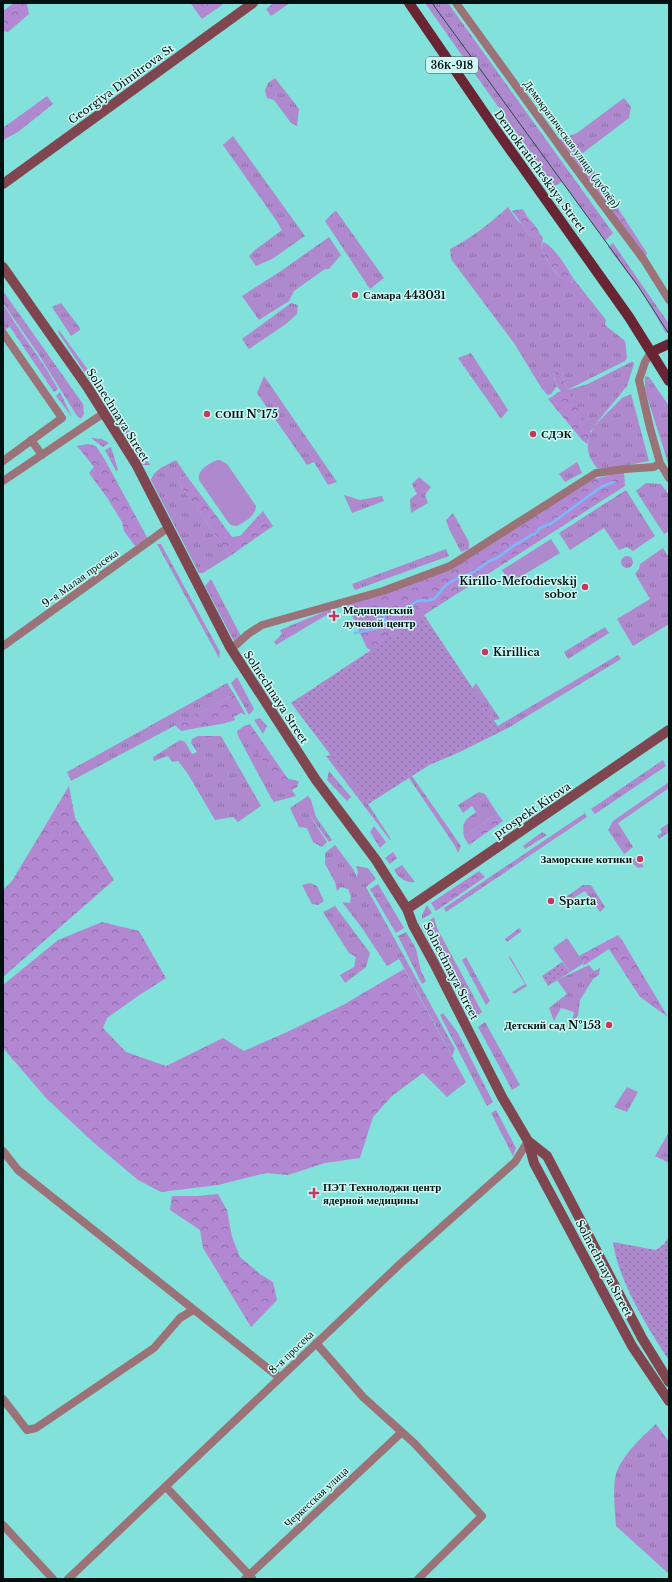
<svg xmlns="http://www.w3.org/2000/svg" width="672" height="1582" font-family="'Libre Baskerville',serif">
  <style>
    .grass { fill: url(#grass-tufts) }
    .forest { fill: url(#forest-crowns) }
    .park { fill: url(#park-dots) }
    .garden { fill: #af89cd }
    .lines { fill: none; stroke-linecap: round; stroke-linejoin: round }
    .stream { stroke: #79bafb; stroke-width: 2.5 }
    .street { stroke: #9b7278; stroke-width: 8 }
    .secondary { stroke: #7f4650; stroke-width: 10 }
    .primary { stroke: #692534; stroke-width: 10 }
    .tram { stroke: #244b49; stroke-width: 1 }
    .poi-dot { fill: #c7385e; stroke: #cdf9f5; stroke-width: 1.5 }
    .labels { text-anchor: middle; stroke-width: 3; stroke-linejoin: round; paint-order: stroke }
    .shield { fill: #cdf9f5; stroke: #3e5755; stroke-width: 1 }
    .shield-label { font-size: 10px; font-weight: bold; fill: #001110 }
    .street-label { font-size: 11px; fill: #001110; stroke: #cdf9f5 }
    .poi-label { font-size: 11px; font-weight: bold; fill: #001110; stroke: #cdf9f5; text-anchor: start }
  </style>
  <defs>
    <pattern id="grass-tufts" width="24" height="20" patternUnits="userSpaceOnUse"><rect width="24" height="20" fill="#af89cd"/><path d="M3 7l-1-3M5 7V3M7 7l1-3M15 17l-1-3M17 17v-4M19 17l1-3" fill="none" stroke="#8c6fa5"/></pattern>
    <pattern id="forest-crowns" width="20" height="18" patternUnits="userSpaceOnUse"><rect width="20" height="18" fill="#b288d2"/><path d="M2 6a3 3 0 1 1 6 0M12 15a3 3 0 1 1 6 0" fill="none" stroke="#8e6ea9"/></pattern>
    <pattern id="park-dots" width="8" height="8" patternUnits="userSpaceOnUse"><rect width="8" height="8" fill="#af89cd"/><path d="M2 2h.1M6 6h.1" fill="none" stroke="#8c6fa5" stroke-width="1.8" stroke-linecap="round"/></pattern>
  </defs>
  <rect width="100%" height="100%" fill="#82e1da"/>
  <path class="grass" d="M274,3H290L271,16L266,9Z
    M425,3H448L613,233L605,241L562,182L554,186Z
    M275,78L299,109L297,126L291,123L274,100L267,98L265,90L268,83Z
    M47,96L53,104L18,132L3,140V128Z
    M624,98L631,107L629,118L571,162L556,141L577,133Z
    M233,136L305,236L272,259L256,266L249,256L255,250L282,230L276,220L223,145Z
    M508,207L517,220L522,224L528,234L534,237L540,234L543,238L541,249C548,262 557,280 572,283L573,278L606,320L605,325L625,341L627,358L625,361L569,389C563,384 563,377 562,370L554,378L557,386L551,394L548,395L542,389L514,343L451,259L450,249C472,238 490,223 508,207Z
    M335,211L337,212L384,278L370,289L325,221Z
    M329,237L341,255L329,269H325L294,291L289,301L259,320L242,296L281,271Z
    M613,243L669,324V332L666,333L644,295L608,247Z
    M3,291L83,404L84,414L81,419L77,416L39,355L3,303Z
    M61,303L80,328V330L71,336L52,307Z
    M291,303L298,305L297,314L286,324L249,349L242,339Z
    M3,307H5L15,323L5,330L3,327Z
    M58,329L108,397L132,436L129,438L59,334Z
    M471,353L508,410L501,419L458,358Z
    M631,362H633L634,364L627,386L594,426L622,398L631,394L649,461L607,469L597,468C585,452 586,445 593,428L582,440L556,393L588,384Z
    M264,376L337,482L328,485L314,462L307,465L257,393Z
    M645,376L649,377L669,406V466L645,390Z
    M91,438L102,439L109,443L103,447Z
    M134,439L150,465H143L130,441Z
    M111,447L118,470L116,471L105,450Z
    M176,460L186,475L178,482L230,556L203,573H199L151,480C154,469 167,465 176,460Z
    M577,462L582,473L565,482L559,474Z
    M419,477L431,487L425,495L428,503L411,513L410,499L417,494L412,484Z
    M646,483L661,484L669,495V531L664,534L636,491Z
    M626,490L655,536L633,551L627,547L619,550L604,528L570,550L559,533Z
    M344,495L360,500L382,496L384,501L352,513Z
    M453,513L469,542V549L461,552L449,529L446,520Z
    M157,544H161L220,652L219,658Z
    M663,548L669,558V624L633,646L617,619L650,599L635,574L639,569L640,564Z
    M446,549L449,556L355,590L352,584Z
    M621 562a6 6 0 1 1 12 0a6 6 0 1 1-12 0Z
    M211,579L243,640L236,645L205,586Z
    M333,608L335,610L276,645L274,642L282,634L280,630Z
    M605,627L609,633L568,659L564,652Z
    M618,655L621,659L508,728L460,752L429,765L368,804L389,836L391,840H390L326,756L496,727Z
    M237,677L254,709L249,715L231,683Z
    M227,683L234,694L71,781L67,772Z
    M476,683L500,719L484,722L467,696Z
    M260,718L267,726L263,734L254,720Z
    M246,725L296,796L274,802L271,798L238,736L237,731Z
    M198,736H221L261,806L238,822L233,817L215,820L188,774L178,761L172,762L168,756L154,761L153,757L180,740L185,742L192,754L197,752L191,743L192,739Z
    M663,760L666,766L595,814L591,809Z
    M329,771L351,797L347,801L327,780Z
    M412,776L461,846L458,853L455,846L409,778Z
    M669,782V788L618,823L633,847L624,854L608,830L613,821Z
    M479,792L485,794L497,813L464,837C462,821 464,821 476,812L472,806L463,813L458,805Z
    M308,796L311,800L316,817L332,840L329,842L308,813L327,842L322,847L313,842L307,828L299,827L290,808Z
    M585,813L587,817L446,912L444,908Z
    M669,823V832L659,839L657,836L662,832L660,829Z
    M542,832L547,835L525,849L523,846Z
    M335,845L353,869L357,877L358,872L356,866L368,868L376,879L366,887L455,1049L452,1056L399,959L387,966L362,928L342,902L350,903L351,896L348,889L341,887L337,891L335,882L325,864V853Z
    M637,857L644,867L638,868L630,861Z
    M402,865L415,882C405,883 399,878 394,870Z
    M310,883L317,886L324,901L318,905L312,904L302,885Z
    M378,884L404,928L396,933L370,889Z
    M583,885H591L605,907L600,912L585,891L565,903L563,899Z
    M427,905L432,913L422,919V915Z
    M335,906L370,953L366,967L345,983L340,975L354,967L356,957L349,953L323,912Z
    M434,917L437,928L482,1012L476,1018L424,925Z
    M406,932L416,949L421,971L426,981L422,984L398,936Z
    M508,956L511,958L527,986L514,994L512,992L525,984Z
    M466,957L490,1001L486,1005L462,960Z
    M589,965L594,971L600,968L599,975L593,979L580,1000L578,1015L573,1025H571L574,1012L561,1008L554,1021L549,1008L567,994L557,980Z
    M443,1013L458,1033L493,1102L487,1106L440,1015Z
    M485,1022L520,1085L512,1090L478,1027Z
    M627,1087L638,1092L627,1112L614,1107Z
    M496,1110L516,1148L513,1156L491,1113Z
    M668,1134L669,1135V1163L655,1156Z
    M656,1424L669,1442V1574L616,1526C615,1512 612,1483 617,1471C625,1452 642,1437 656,1424Z"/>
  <path class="forest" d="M14,3L27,4L29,14L8,32L3,31V11Z
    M193,3H222V5L202,19L191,4Z
    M582,153L647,253L644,260L571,162Z
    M522,209C526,212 526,217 530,220C535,225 537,228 540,234L534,237L528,234L522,224L512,211Z
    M543,242C554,246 567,268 573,278L569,289L566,288L564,282L550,265L541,249Z
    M15,323L47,370L58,389L54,392L10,327Z
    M556,368L562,369C563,377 563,384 569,389L568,390L570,395L591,433L587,444L582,440L548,399L561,391C555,385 553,377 556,368Z
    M60,392L72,417L56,396Z
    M88,444L96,446L105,460L148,539L135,546L124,531L122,522L108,499L89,473L94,467L77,446Z
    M624,472L625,486L424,615L380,655L367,648L347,605L450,567L590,480Z
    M186,475L232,537L240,536L263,511L273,526L230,556L178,482Z
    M234,694L246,715L241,713L234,717L235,720C218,726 199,727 181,731L175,725Z
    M250,724L288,779L295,780L299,782L297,787L285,794L241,728Z
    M69,786L75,818L114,880L3,977V890L12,881Z
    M497,813L503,821L469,845L464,837Z
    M374,826L386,842L380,848L370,832Z
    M393,852L397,858L390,864L385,858Z
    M479,871L485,877L436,911L431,903Z
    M102,922L139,931L166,978L138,996L107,1018L103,1028L126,1052L166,1066L223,1038L244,1051L287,1032L343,1005L404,969L466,1082L447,1097L423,1073L392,1096L373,1117L360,1158L325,1163L288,1175L266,1173L218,1185L161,1192L138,1180L93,1142L47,1099L3,1048V985L58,940Z
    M519,928L522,931L507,942L505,939Z
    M618,935L622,940L668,1017L640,997L609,949L583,966L584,963L579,956Z
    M218,1194L227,1210L232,1237L240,1257L260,1274L273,1282L277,1300L251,1327L203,1248L200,1230L170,1210L172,1196H197Z"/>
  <path class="park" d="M424,615L501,731L429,765L368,804L291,703Z
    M562,962L570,972L548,986L542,976Z
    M669,1237V1360C648,1329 618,1280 613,1242L656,1250L664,1244Z"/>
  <path class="garden" d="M217,460H220L227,464L256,506C256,515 245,522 237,526L231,525L228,522L199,480C197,469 209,464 217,460Z
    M551,539L560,553L510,583L502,570Z
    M567,938L584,963L570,972L553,948Z"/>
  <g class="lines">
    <path class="stream" d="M355,633L371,630L383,625L385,620L383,615L385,613L397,615L403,614L408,607L417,601L422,600L426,601L434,599L447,584L460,577H463L477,570L489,561L497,558L516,544L519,543L531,535L535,534L540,528L552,523L601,487L614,482"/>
    <path class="street" d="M456,3L571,162L644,260L669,300
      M3,333L62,418L3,461
      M651,352L645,362L639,380L650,428L660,463L669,478
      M31,440L42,455
      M3,481L104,413
      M3,646L169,527
      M230,647L236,645L248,634L262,625L383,591L450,566L596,473L625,469L654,467L660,463
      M3,1151L18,1170L280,1378
      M316,1343L363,1397L414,1443L482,1516L418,1579
      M3,1399L27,1430L36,1428L154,1348L180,1318L193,1310
      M166,1487L252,1578
      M3,1525L53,1579
      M68,1579L400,1264L515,1162L528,1141
      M245,1579L402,1432"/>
    <path class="secondary" d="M3,184L253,3
      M3,267L88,388L136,464L230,647L316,780L376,860L407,909L413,925L434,963L502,1097L528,1141L534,1163L632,1346L669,1401
      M407,909L669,730
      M528,1141L547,1156L642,1338L669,1382"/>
    <path class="primary" d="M409,3L494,127L629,317L669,381
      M651,352L669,344"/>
    <path class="tram" d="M432,3L638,286L669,334"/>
  </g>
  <g class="poi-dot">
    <circle cx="355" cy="295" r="4"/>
    <circle cx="207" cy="414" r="4"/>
    <circle cx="533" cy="434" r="4"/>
    <circle cx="585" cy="587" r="4"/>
    <path d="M332 610h4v4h4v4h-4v4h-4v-4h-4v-4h4z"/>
    <circle cx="485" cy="652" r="4"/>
    <circle cx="640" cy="859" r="4"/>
    <circle cx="551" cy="901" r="4"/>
    <circle cx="609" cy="1025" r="4"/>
    <path d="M312 1187h4v4h4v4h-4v4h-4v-4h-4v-4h4z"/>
  </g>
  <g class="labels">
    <rect class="shield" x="426" y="57" width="52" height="16" rx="3"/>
    <g class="shield-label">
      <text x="452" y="69">36К-918</text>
    </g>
    <g class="street-label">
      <text transform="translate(121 84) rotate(-36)" y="4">Georgiya Dimitrova St</text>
      <text transform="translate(572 144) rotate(54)" y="4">Демократическая улица (дублёр)</text>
      <text transform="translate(540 171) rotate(54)" y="4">Demokraticheskaya Street</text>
      <text transform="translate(118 415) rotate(58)" y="4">Solnechnaya Street</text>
      <text transform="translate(80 578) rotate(-36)" y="4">9-я Малая просека</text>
      <text transform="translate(276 697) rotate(57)" y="4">Solnechnaya Street</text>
      <text transform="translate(532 810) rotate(-34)" y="4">prospekt Kirova</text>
      <text transform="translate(451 971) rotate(63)" y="4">Solnechnaya Street</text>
      <text transform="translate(604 1268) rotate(62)" y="4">Solnechnaya Street</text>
      <text transform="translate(291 1352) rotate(-44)" y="4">8-я просека</text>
      <text transform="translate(316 1497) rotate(-43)" y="4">Черкесская улица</text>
    </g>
    <g class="poi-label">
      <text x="363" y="299">Самара 443031</text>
      <text x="215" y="418">СОШ №175</text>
      <text x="541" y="438">СДЭК</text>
      <text x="577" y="585" text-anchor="end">Kirillo-Mefodievskij<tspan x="577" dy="13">sobor</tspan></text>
      <text x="343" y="614">Медицинский<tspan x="343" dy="13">лучевой центр</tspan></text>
      <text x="493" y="656">Kirillica</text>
      <text x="632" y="863" text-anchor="end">Заморские котики</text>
      <text x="559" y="905">Sparta</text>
      <text x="601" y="1029" text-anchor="end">Детский сад №153</text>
      <text x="323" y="1191">ПЭТ Технолоджи центр<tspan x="323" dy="13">ядерной медицины</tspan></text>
    </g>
  </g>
  <rect width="672" height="1582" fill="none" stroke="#001110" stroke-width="8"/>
</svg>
